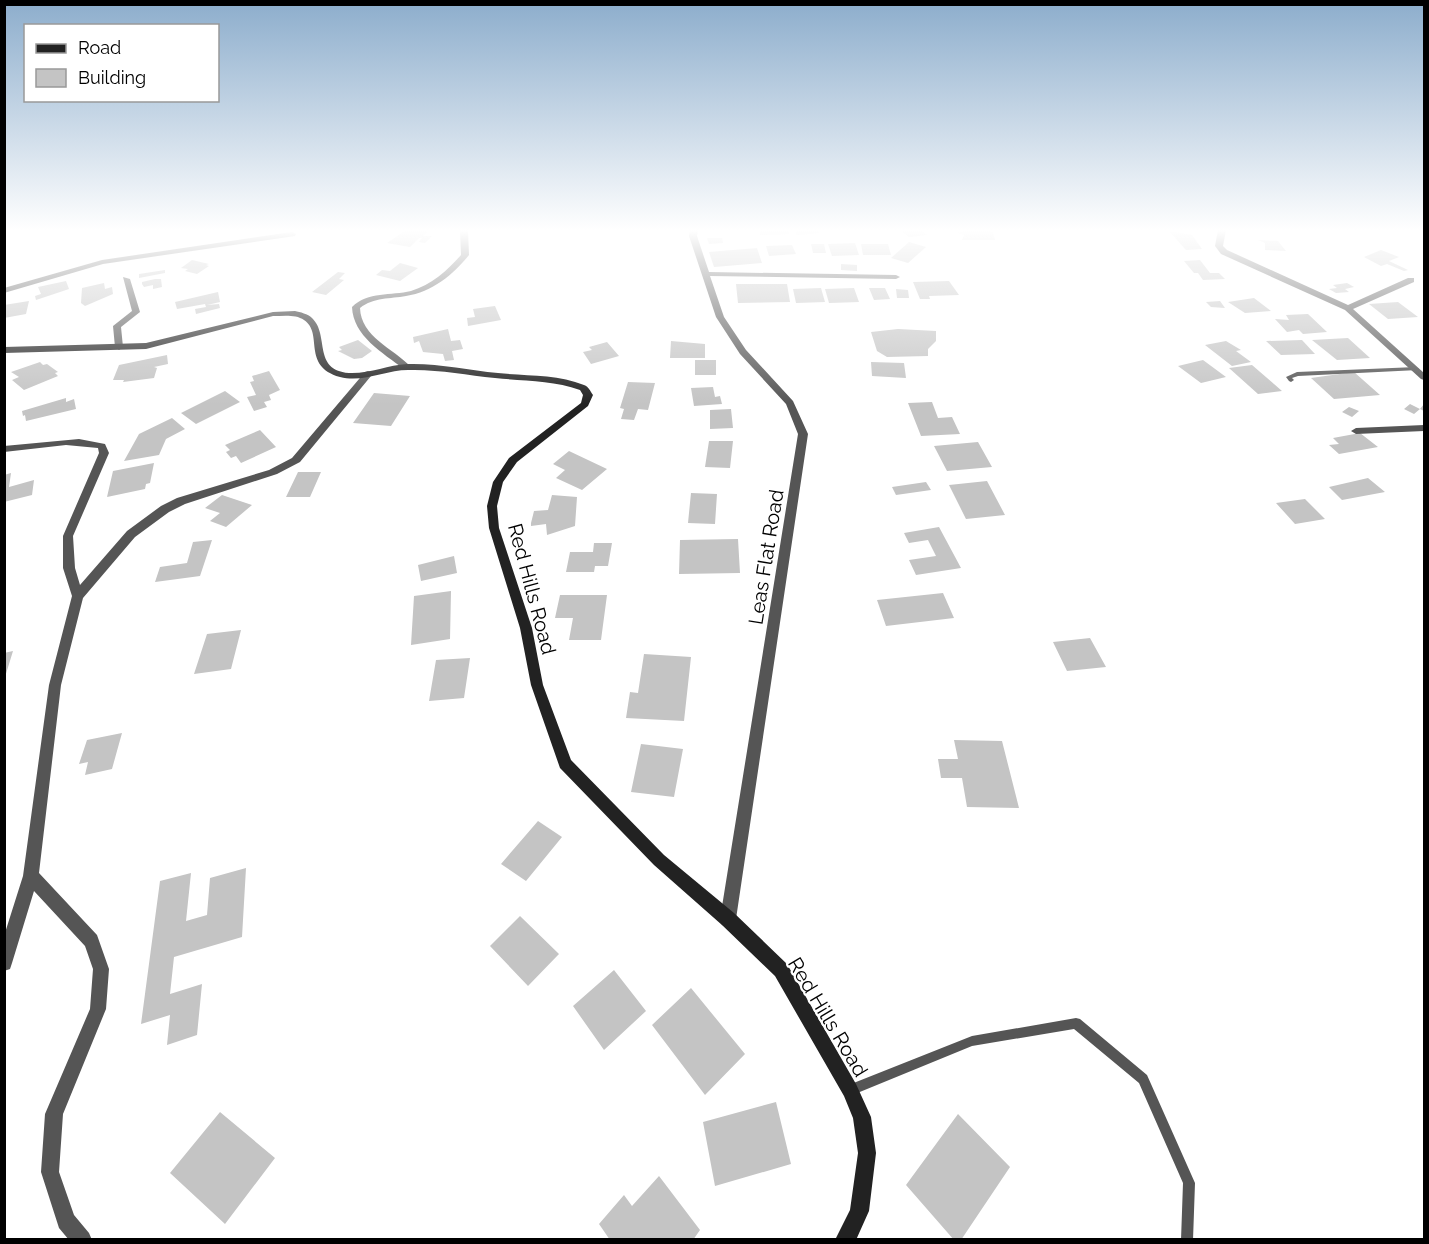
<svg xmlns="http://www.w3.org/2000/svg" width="1429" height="1244" font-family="Raleway,sans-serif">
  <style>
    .building { fill: #c4c4c4 }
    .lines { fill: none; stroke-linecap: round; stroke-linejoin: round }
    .lane { fill: #555; fill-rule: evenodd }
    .street { fill: #555; fill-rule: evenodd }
    .secondary { fill: #222; fill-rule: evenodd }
    .labels { text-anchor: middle; stroke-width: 4.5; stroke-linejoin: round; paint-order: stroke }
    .street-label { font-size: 20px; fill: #000; stroke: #fff }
  </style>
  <rect width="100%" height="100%" fill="#fff"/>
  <path class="building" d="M406,230H429L423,236H432L425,243L419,242L422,238H419L410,247L387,243Z
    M759,230H788L789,234L760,235Z
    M795,230H817L819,233L797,235Z
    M900,230H921L927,235L909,237Z
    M965,230H989L993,233L995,240H962L964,235L958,233Z
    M1169,231L1192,235L1202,249L1186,250Z
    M707,238H722L723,243L709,244Z
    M1258,240L1278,241L1286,251L1265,250V243Z
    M909,242L926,247L908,263L891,258Z
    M855,243L859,255L832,256L828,244Z
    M811,244H824L826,253H813Z
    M861,244H888L891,255H863Z
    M792,245L796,254L769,256L766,246Z
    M757,248L762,263L714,267L709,252Z
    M1381,250L1399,257L1389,261L1408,270L1404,271L1387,264L1381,266L1364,257Z
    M192,260L209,264L206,265L209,266L197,274L185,271L188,269L181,268Z
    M1200,260L1210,273H1219L1225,279L1203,280L1198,273H1194L1184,261Z
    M400,263L418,268L400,281L376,275L382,270L390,271Z
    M841,264L857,265V271L841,270Z
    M165,270V273L139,278V274Z
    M338,272L345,273L339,279L344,280L326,295L312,292Z
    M155,279H161L162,287L153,289V285L144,287L142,284V282Z
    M66,281L69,289L36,300L35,296L41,294L38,287Z
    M949,281L959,295L929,296L930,299H920L913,282Z
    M104,283L105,289L112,287L113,294L85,306L81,303L82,288Z
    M1347,283L1354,287L1345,289L1349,292L1336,293L1329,289L1337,288L1333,285Z
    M736,284H787L790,302L738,303Z
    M821,288L825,302L796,303L793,289Z
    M854,288L859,302L829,303L825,289Z
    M869,288H885L890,299L874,300Z
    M896,289L908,290L909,298H897Z
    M218,292L220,302L207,305L219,304L220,308L196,314L195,309L206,307L205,304L177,309L175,302Z
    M1254,298L1271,311L1245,313L1228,302Z
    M29,301L26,314L4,318V305Z
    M1220,301L1225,308L1211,307L1206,302Z
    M1398,302L1418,317L1388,319L1369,304Z
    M495,306L501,320L468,326L467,318L475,317L473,309Z
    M1308,314L1327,332L1303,334L1299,330L1287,332L1275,319L1289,320L1286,315Z
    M448,329L451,341L460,340L463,349L452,351L454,360L445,361L443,354L423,352L419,341L414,343L413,337Z
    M898,329L936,331V341L928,349V356L887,357L877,351L871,332Z
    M1348,338L1370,358L1337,360L1312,340Z
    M358,340L372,351L362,358L354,359L338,351L342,350L339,347Z
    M1302,340L1315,354L1281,355L1266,341Z
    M671,341L705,344V358H670Z
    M1226,341L1241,350L1236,351L1251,362L1232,366L1205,345Z
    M607,342L619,356L591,364L583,352L592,350L589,347Z
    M167,355L168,364L154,367L157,368L154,378L123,382L124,380H113L119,365Z
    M695,360H716V375H695Z
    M1203,360L1226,377L1201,383L1178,366Z
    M40,362L43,365L47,364L58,372L55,373L58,376L24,390L12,380L19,377L11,372Z
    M871,362L904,363L906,378L872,376Z
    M1252,365L1282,391L1258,394L1229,368Z
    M269,371L280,390L269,395L271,400L264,402L267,407L254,411L247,397L256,395L250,382L254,381L252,376Z
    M1354,372L1380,395L1334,399L1311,378Z
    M628,382L655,383L648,410L638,409L634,420L621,419L624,409L620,408Z
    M713,387L715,397L720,396L722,404L694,406L691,388Z
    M225,391L240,402L196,424L181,413Z
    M374,393L410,396L391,426L353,423Z
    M66,398V402L74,399L76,409L26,421L25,415L23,416L22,411Z
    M932,402L938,418L952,417L960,434L921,436L908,403Z
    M1410,404L1420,409L1424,404V411L1420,409L1414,414L1404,409Z
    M1349,407L1359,411L1352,417L1342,412Z
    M731,409L733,428L710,429V410Z
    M172,418L185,429L166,439L159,455L124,461L139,434Z
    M260,430L276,447L241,463L236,456L231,458L226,452L230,450L225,445Z
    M1360,433L1378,447L1339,454L1329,445L1339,444L1333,438Z
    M709,441H733L730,468L705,467Z
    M978,442L992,467L947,471L934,446Z
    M569,451L607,469L582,490L556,478L565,470L553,464Z
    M154,463L150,483L146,484L145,489L107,497L113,471Z
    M298,472H321L310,497H286Z
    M11,473L9,487L34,480L32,495L4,502V475Z
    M1368,478L1385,492L1342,500L1329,487Z
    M987,481L1005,515L966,519L949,485Z
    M926,482L931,490L896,495L892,487Z
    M691,493L717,494L715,524L688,523Z
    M222,495L252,505L226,527L210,521L220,513L205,508Z
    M552,495L577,497L575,526L547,535L546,524L531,526V523L534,511L548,510Z
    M1305,499L1325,519L1295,524L1276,503Z
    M939,527L961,568L916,575L909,560L936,556L928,540L909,543L904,533Z
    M738,539L740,573L679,574L680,540Z
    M212,540L200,576L155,582L160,567L187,563L193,542Z
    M594,543H612L608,566H595L594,572H566L570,552H593Z
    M454,556L457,573L421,581L418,565Z
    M451,591L450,639L411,645L414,596Z
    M943,593L954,618L886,626L877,600Z
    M560,595H607L601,640H569L573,618H555Z
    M241,630L231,669L194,674L207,634Z
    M1090,638L1106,667L1067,671L1053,642Z
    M13,651L5,677H4V653Z
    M644,654L691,657L684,721L626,718L630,692L638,693Z
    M470,658L464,698L429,701L436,660Z
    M122,733L112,769L85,775L88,762L79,764L87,740Z
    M954,740L1002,741L1019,808L967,807L962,778H941L938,759H958Z
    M641,744L683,749L674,797L631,792Z
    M538,821L562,837L526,881L501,864Z
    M246,868L242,937L174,957L170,994L202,984L197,1035L167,1045L170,1015L141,1024L160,881L191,873L186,921L207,915L210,878Z
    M520,916L559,954L528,986L490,946Z
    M614,970L646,1011L604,1050L573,1006Z
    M691,988L745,1054L705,1095L652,1025Z
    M776,1102L791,1164L715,1186L703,1122Z
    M220,1112L275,1158L225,1224L170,1173Z
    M958,1114L1010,1167L961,1240H954L906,1185Z
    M659,1176L700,1230L693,1240H610L599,1224L624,1195L632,1206Z"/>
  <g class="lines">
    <path class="lane" d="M1416,367L1419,369L1418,370L1298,376L1292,378L1294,380L1291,382L1289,381L1286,377L1297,372Z
      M1076,1018L1080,1019L1147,1075L1195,1183L1193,1240H1181L1183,1183L1139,1083L1074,1029L972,1046L850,1096L846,1094L844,1090L846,1086L972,1036Z"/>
    <path class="street" d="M460,230H468L469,255C453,275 432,292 406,296C390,299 374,297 360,308C361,337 393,348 411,367L410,369H404C383,353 353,336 352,307C368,291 391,296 411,291C431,285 448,270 461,255Z
      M690,230H698L697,236L709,272L896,275L900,277L896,279L710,276L724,317L746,350L793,401L808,434L736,919L734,925L728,927L722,925L720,919L798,434L786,404L740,354L716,317L689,236Z
      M1218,230H1226L1223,246L1227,250L1348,305L1408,278H1414V282L1353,309L1424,373V380L1421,379L1345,310L1221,254L1215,246Z
      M292,232L296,234L295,236L103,264L4,293V288L102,260Z
      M123,277L130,279L140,312L121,327L123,347L119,350L115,347L113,326L132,311Z
      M368,371L371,372V376L300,462L277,474L185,504L169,512L135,537L83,598L61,685L39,873L97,935L109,969L106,1009L63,1114L59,1172L74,1215L89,1233L92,1240H69L59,1228L41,1172L45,1114L90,1009L93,969L85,946L34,891L12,963L10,969L4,971V936L23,876L49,685L72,596L63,568V536L99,453L98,448L66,445L4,452V446L79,439L105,444L109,453L73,536L75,568L80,585L127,531L161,506L177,498L269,470L292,458L365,372Z
      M1424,425V431L1356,434L1351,431L1356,428Z"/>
    <path class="secondary" d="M295,311C300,312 308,314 312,318C330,335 312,370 349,373C369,374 388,365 407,364C438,363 468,370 498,373C526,376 558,374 584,385C589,387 590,391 593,395L588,406L517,462L503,482L497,506L499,528L532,628L543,685L571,760L664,855L734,913L787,964L856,1084L871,1117L876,1153L869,1211L856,1240H835L850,1210L858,1153L853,1118L844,1096L775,976L722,925L654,865L560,768L531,685L520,628L489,528L487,506L493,482L509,458L581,403L583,395L580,390C553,380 524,381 495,378C466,375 437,369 408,370C386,370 363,383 340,377C301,366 324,333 304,320C296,314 283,316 273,316L146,349L4,353V347L146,343L273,312Z"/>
  </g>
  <linearGradient id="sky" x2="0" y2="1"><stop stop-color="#8cadcc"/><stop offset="0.57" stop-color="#fff"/><stop offset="1" stop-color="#fff" stop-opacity="0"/></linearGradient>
  <rect width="1429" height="404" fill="url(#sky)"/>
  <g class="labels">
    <g class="street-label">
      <text transform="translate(766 557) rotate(-81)" y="7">Leas Flat Road</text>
      <text transform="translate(532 589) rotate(75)" y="7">Red Hills Road</text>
      <text transform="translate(828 1017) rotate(59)" y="7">Red Hills Road</text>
    </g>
  </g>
  <rect width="1429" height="1244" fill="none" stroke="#000000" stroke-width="12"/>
  <rect x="24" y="24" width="195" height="78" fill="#ffffff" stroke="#999999" stroke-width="1.5"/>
  <rect x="36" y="44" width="30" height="9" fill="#222222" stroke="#999999" stroke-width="1.5"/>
  <text x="78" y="54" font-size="18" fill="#000000">Road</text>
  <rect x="36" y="69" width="30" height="18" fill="#c4c4c4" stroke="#999999" stroke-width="1.5"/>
  <text x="78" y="84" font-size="18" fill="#000000">Building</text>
</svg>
